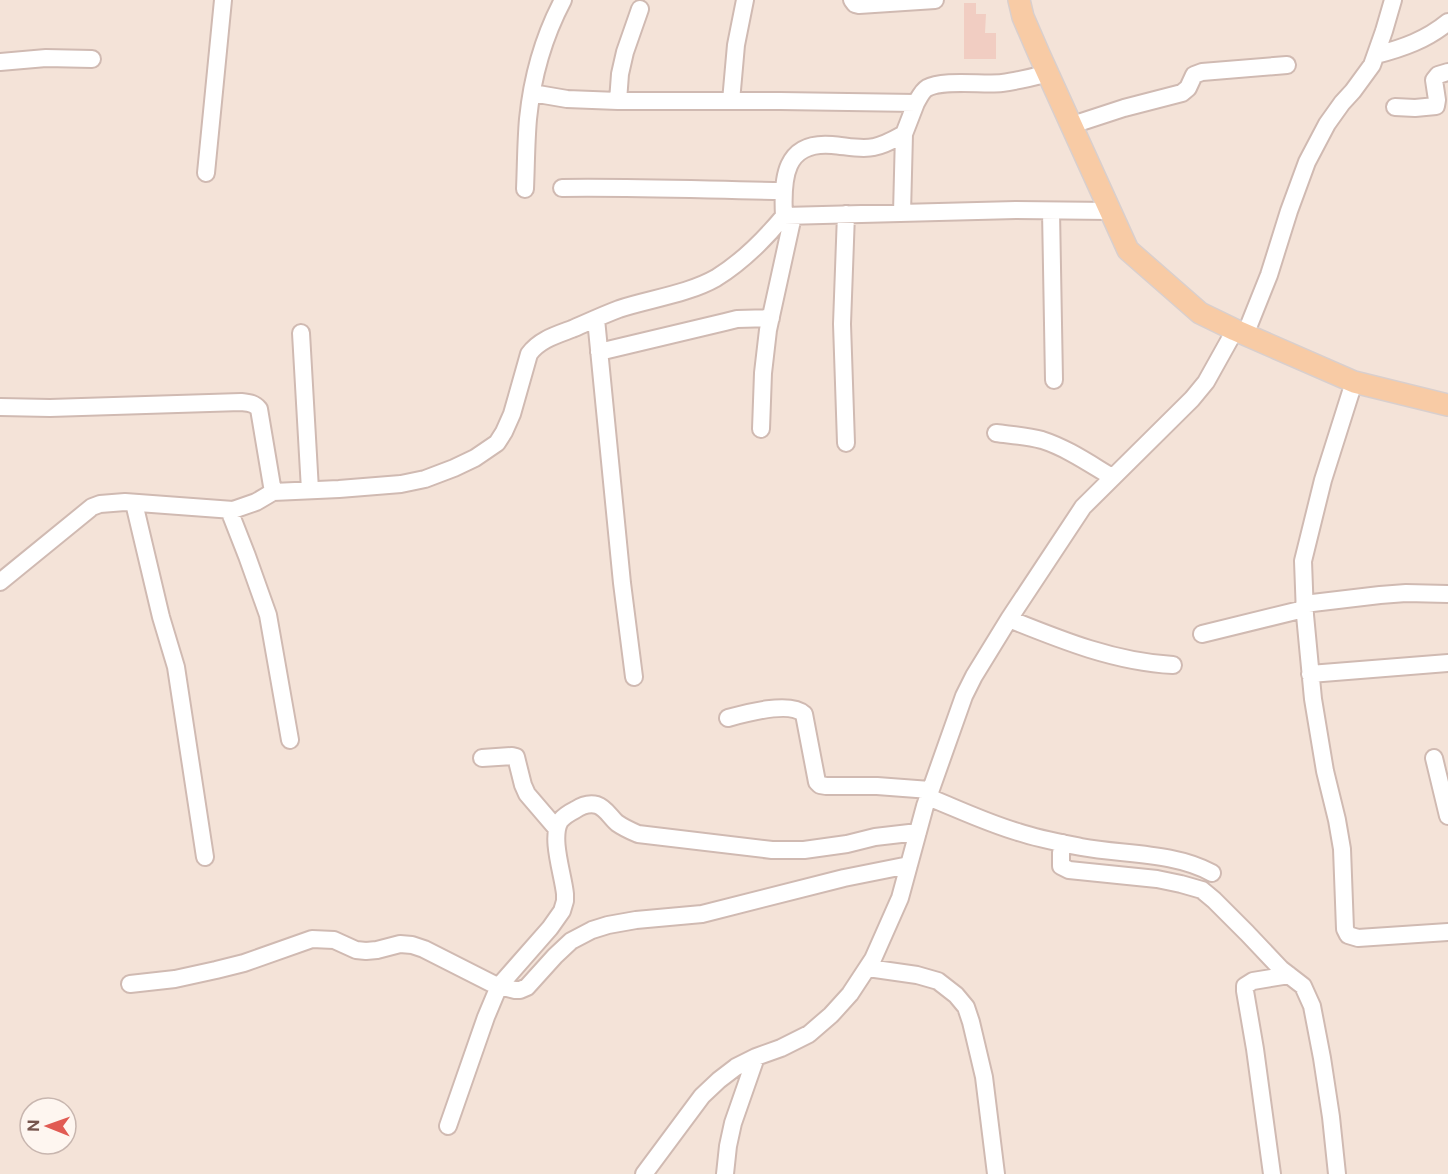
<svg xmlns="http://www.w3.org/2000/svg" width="1448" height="1174" font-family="'Public Sans',sans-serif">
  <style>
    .residential { fill: #f4e3d8; fill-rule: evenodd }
    .building { fill: #f1cdc2 }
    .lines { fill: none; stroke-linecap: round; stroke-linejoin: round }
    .minor-casing { stroke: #d0bab2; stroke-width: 20 }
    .major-casing { stroke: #d9cfcd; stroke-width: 24 }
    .minor { stroke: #fff; stroke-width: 16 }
    .major { stroke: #f8cba5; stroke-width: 21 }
  </style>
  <rect width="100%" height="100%" fill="#fcf2ea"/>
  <path class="residential" d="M0,0H1448V1174H0ZM30,1108H66V1144H30Z"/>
  <path class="building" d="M964,3H976V14H986L985,33H996V59H964Z"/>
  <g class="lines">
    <g class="minor-casing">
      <path id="minor" d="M852,0L855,4L859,5L935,0
        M1376,55C1403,48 1426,40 1448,22
        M0,62L46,58L92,59
        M532,93L567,99L618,101H780L916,103C919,98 922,91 927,88C943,79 983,85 1002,83C1018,81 1033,77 1049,73
        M618,101L620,74L625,52L640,9
        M731,101L736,45L745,0
        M1395,107L1415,108L1436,106L1437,100L1434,80L1438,75L1448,72
        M1072,125L1124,108L1182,93L1188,88L1194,75L1202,72L1287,65
        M904,134C895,139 885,145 874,147C861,150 846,146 832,145C784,141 782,179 784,216L1016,210L1111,211
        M206,173L223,0
        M562,188C636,187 709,190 783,191
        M525,189C526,166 526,142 528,119C532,79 544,36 563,0
        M1051,211L1054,380
        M902,213L904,134L916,103
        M846,214L842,324L846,443
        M596,319L622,583L634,677
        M301,333L310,490
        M1245,335L1269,275L1289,211L1307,162L1327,124L1342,103L1353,91L1372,65L1384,31L1393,0
        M599,352L725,322L737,319L771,318
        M1354,382L1323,480L1303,561L1305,615L1313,699L1325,771L1337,820L1342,849L1345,929L1348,935L1358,938L1448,932
        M0,407L50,408L241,402C249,403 254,403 259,409L273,492
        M761,429L763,373L768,330L793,216
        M996,433C1011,435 1027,436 1042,440C1067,448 1090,464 1112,477
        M134,503L161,617L176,667L205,857
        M229,510L247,556L268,615L290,740
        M0,582L92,507L100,504L125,502L233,510L256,502L273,492L339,489L401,484L425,479L454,468L475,458L497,443L504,432L512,414L529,354C539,340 556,335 572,329C588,322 603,315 619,309C649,299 688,294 716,278C742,262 764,240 784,216
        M1304,604L1380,595L1406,593L1448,594
        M1009,619C1061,640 1115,662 1173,665
        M1202,634L1304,609
        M1310,674L1448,663
        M728,718C746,713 790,701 804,714L817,782L820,785L826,786H877L930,790
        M482,758L512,756L516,757L523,785L527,794L557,829
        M1434,758L1448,816
        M928,797C958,809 987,823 1018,832C1039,839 1061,843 1081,847C1124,855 1174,852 1212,873
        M1063,843L1061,853V866L1069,870L1157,879L1181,884L1202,890L1214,900L1247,933L1281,969L1303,986L1312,1006L1322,1058L1331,1117L1337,1174
        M868,968L917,975L938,981L956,995L966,1007L971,1022L984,1077L996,1174
        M130,984L175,979L216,970L244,963L312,939L334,940L356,950L366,951L377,950L400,944L412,945L424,949L495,985L515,990H520L527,987L555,956L571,941L592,930L608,925L636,920L702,914L844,878L909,865
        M448,1126L486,1017L499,986L550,928L562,911L565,901V894C563,874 550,838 560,821C564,816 569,813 575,810C581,806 589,803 597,805C606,808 610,817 617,823C624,828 631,831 638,834L772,850H804L847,844L875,837L918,832
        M644,1174L702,1096L719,1080L736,1067L756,1057L781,1048L809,1034L831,1015L850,994L873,959L900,898L925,806L964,696L974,676L1009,619L1083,507L1192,399L1206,382L1235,330
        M725,1174L728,1146L733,1123L756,1057
        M1272,1174L1255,1049L1245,991V986L1253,981L1289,975"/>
    </g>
    <g class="major-casing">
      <path id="major" d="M1019,0L1023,17L1039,54L1128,250L1200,313L1235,330L1354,382L1448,405"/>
    </g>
    <use href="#minor" class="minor"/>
    <use href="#major" class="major"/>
  </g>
  <g transform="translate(48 1126) rotate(271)"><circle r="28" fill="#fef6f0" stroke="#c8b6af" stroke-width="1.5"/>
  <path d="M0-4.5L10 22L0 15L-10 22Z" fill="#e15b53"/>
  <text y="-9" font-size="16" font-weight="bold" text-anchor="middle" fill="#76554d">N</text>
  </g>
</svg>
